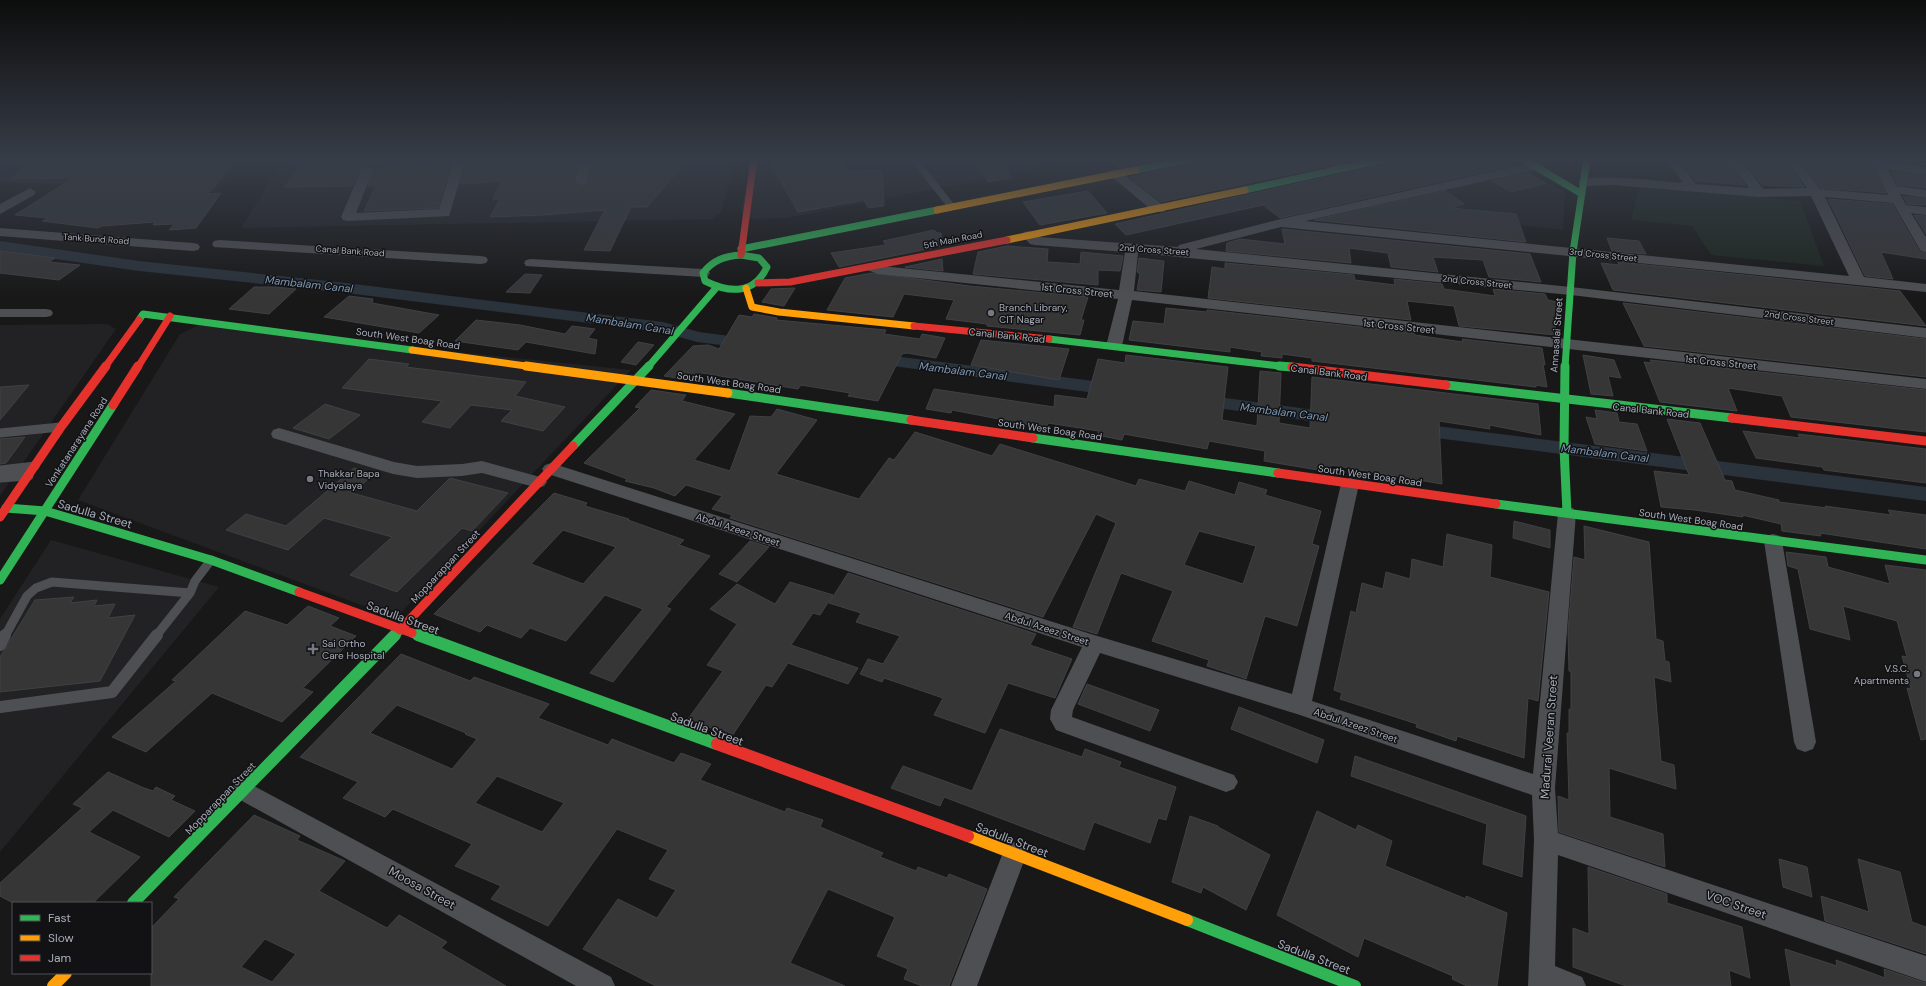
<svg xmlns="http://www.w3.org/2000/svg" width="1926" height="986" font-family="'DM Sans',sans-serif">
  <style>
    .built { fill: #222224 }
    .green { fill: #1d261f }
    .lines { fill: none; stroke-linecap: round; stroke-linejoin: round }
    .canal { fill: #2a323b; fill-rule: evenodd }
    .building { fill: #363637; stroke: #404144; fill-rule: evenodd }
    .lane-far2 { stroke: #4d4f52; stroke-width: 7 }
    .lane-far1 { stroke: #4d4f52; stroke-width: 9 }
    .lane { stroke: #4d4f52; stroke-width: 12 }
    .street { fill: #4d4f52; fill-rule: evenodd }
    .fast-far2 { stroke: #30b455; stroke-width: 7 }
    .fast-far1 { stroke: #30b455; stroke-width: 9 }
    .fast { stroke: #30b455; stroke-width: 12 }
    .slow-far2 { stroke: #ff9f0a; stroke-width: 7 }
    .slow-far1 { stroke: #ff9f0a; stroke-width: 9 }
    .slow { stroke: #ff9f0a; stroke-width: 12 }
    .jam-far2 { stroke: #e5322d; stroke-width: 7 }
    .jam-far1 { stroke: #e5322d; stroke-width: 9 }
    .jam { stroke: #e5322d; stroke-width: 12 }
    .poi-dot { fill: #767981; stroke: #121214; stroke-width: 1.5 }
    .labels { text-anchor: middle; stroke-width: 3; stroke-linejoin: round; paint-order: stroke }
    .far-street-label { font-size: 9px; fill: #a8adba; stroke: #121214 }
    .street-label { font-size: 10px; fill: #a8adba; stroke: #121214 }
    .poi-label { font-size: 10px; fill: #a8adba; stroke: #121214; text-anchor: start }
    .water-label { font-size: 11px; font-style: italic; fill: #7d99b7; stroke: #121214 }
    .near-street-label { font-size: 12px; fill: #a8adba; stroke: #121214 }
  </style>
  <rect width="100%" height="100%" fill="#181818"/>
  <path class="built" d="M0,159H238L216,192L0,182Z
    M284,159H735L721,212L712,219L241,228Z
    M755,159H1087L787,218L743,219L741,209Z
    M1521,170L1565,192L1563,230L1347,207Z
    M107,324L116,329L0,496V325Z
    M199,325L631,370L396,618L78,500L180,334Z
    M51,540L219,587L0,852V619Z"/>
  <path class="green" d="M1640,185L1800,201L1824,266L1711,255L1692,226L1631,220Z"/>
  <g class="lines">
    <path class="canal" d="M0,241L139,261L338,282L663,322L699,332L753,339L759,340L762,344L759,348L753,349L697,342L661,332L338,292L139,271L0,251Z
      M869,353L1118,384L1125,386L1127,390L1125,394L1118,396L863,362L860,358L863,354Z
      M1196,394L1338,413L1345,415L1348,419L1345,423L1338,425L1189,404L1186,400L1189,396Z
      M1412,423L1926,487V501L1405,434L1402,429L1405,424Z"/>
  </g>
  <path class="building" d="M35,159H236L208,194L221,193L196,228L169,230L174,224L153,225L155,222L102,226L98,228L42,221L48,218L15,215L73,178L10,179Z
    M308,159H373L368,165L360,169L352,186L284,187Z
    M483,159H579L574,182L580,187L588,182L593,159H689L647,207H631L610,251L584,250L605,210L543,215L490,217L500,199H493L502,181L460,184L467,162L483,161Z
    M974,159H999L1012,178L988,182Z
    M1108,159H1162L1118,168Z
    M1197,159H1360L1161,202L1130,177L1194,163Z
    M1393,159H1514L1515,163L1513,164L1514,165L1280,218L1263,205L1126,235L1115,224L1390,163Z
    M1680,159H1727L1745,185L1696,181Z
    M1742,159H1785L1804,187L1762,185Z
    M1800,159L1823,162L1822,159H1870L1886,193L1821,188Z
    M1885,159H1912L1926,161V165Z
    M844,161V171L882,170L884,206L868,208L864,200L798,212L771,164Z
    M451,163L438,208L364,211L376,186H368L374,169Z
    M1891,171L1926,176V188L1897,185Z
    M1528,173L1546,183L1511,192L1492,181Z
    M1088,191L1107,213L1040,225L1023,202Z
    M1445,191L1464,204L1450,208L1516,214L1526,242L1314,220Z
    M1903,196L1926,199V205L1907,204Z
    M1828,199L1892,204L1920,252L1926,253V259L1881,252L1893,279L1865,276Z
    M1914,215L1926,216V234Z
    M1282,229L1530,254L1541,282L1489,277L1483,260L1433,257L1438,272L1391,267L1388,253L1349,248L1351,263L1226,251L1227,243L1240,239L1285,244Z
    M934,230L937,233H941L942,246L839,267L831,253L886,245L883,241Z
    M1607,238L1639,241L1646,254L1612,251Z
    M1007,246L1048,249L1047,262L1080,264L1081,252L1123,256L1120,271L1098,270V285L973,274L978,252Z
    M0,251L55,258L49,262L80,265L59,280L0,273Z
    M1139,258L1164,261L1161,292L1137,290L1140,274L1137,272Z
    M942,259L943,271L905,267Z
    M1618,262L1900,291L1926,326L1613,290L1601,263L1619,265Z
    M1225,263L1354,275L1355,280L1395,285L1394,279L1442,284L1444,289L1495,296L1493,289L1545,294L1548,300L1558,302V318L1554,317L1556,335L1459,326L1454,306L1407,301L1411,320L1208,298L1212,267L1225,269Z
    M872,273L970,286L1088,297L1081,320H1084L1080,335L987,326V324L946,319L954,300L904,294L893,317L827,310L845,278Z
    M525,274L542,275L530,293L506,292Z
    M254,287H275L296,289L269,314L229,309Z
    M795,288L784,306L762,302L771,289Z
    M349,296L373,299L372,303L439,315L419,333L324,317Z
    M1623,303L1926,339V377L1644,346Z
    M1166,308L1207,312V310L1414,333L1415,335L1463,342L1462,339L1542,348L1545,365L1543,364L1547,387L1536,385V387L1312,361V358L1282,354V358L1261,356L1262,352L1230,347V352L1129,340L1133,321L1164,324Z
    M754,314L777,318L776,320L886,330L884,334L920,339L922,334L945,338L936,358L907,353L902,354L878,401L848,396L850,393L801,385L798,389L702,373L696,381L664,376L693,346L708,345L719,349L739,315L752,317Z
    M476,320L520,325L565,334L572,326L595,329L588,338L597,340L595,354L526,342L518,350L455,341Z
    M981,340L1069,349L1059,380L971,365Z
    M638,342L654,345L636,365L621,362Z
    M1126,355L1228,367L1222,420L1257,426L1260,371L1281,373L1279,423L1310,428L1312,377L1538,404L1541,435L1489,425L1490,429L1439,421L1442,484L1331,465L1330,472L1264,461L1265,451L1209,441L1207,449L1124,434L1122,440L1097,435L1099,431L1048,423L1046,428L952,410L951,413L926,409L934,389L1054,407L1055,395L1087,399L1098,359L1125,363Z
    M1583,355L1614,360L1621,378L1608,376L1613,396L1591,394Z
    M369,359L409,364L406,367L526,382L515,396L565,407L543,431L501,421L512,410L471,405L450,428L422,422L442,401L342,388Z
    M1650,360L1926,390V432L1791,417L1782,396L1728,388L1737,411L1660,402L1644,362L1652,363Z
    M29,385L0,420V387Z
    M651,390L686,395L682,401L735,414L694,460L730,471L750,416L771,417L777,409L817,420L776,474L859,499L889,458L894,460L915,432L992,456L1000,444L1136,486L1139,479L1185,491L1189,481L1235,495L1239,482L1267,490L1265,495L1321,511L1312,544L1319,546L1297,626L1265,616L1246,679L1241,677L1207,666L1209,660L1152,641L1173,591L1121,573L1097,634L1073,627L1116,523L1096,514L1043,617L730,518L732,515L712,509L722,496L686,485L675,496L654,488L625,481L627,479L584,463L640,408L635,407ZM1199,531L1256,546L1243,584L1184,565Z
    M325,404L360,415L329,439L293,428Z
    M1595,410L1617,413L1619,422L1637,424L1647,451L1595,444L1586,417L1597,419Z
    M1667,419L1700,423L1725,480L1732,481L1735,490L1779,500V502L1827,508L1825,506L1891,515L1888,510L1926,515V549L1820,533L1821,536L1782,531L1781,524L1742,515L1743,517L1695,510L1661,507L1654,471L1689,475Z
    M1743,431L1800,438L1798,434L1926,449V483L1824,470L1822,467L1756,458Z
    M25,437L6,463L0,464V439Z
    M354,468L374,474L352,493L417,511L450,478L508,493L472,531L462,528L397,592L350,575L392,537L324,518L288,550L226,530L246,514L286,526Z
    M554,493L587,503L585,506L629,519L628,520L684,540L679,545L710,556L666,607L671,609L613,682L590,673L643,609L605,595L566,641L530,628L521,638L487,625L480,632L434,614ZM563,530L616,547L583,584L531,564Z
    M1514,521L1550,530V548L1513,538Z
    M1584,526L1649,542L1656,639L1663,641L1665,661L1669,662L1671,682L1654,677L1661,761L1674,765L1676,789L1609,768L1610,817L1663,834L1665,867L1559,832L1558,796L1569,800L1567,733H1569V709L1571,710V672L1569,671L1568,631L1574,557L1585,560Z
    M1447,534L1492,545L1490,577L1549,592L1538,701L1528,698L1524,758L1457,736L1456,741L1416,727L1417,724L1340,699L1342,693L1334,690L1351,611L1356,613L1362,583L1383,589L1386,572L1410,579L1412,559L1443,567Z
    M750,541L769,547L737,582L719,574Z
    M1786,552L1826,557L1828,567L1890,584L1885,565L1926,570V739L1921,740L1907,688L1911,689L1902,656L1907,657L1897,621L1843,606L1850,640L1810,629L1798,569L1788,566Z
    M848,573L1036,634L1030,645L1072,659L1055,698L1008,683L985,733L934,715L943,698L884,678L882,682L860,674L868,659L883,664L900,636L856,622L861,613L829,603Z
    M790,582L833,595L820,615L813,613L791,645L858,668L848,684L788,663L772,687L766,685L732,736L688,719L723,671L707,665L737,624L710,609L737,584L775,604Z
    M74,597L70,603L97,600L94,606L115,604L108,618L135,615L100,681L0,692V657L35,600Z
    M308,606L339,618L330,626L356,636L303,688L313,692L282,722L212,693L146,752L112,737L176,681L172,680L245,611L287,625Z
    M401,654L470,681L474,677L549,704L538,718L608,745L612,739L674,763L681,753L711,764L700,780L785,812L787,808L823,820L820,827L883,853L880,857L916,871L918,867L947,878L949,874L987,889L949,986H922L904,979L908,969L877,956L895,917L828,889L790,963L845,986H656L583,949L618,899L657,918L676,890L649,879L668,850L617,829L548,926L491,899L501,886L455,866L472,844L393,809L385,817L343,798L358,782L300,757ZM397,705L466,733L465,734L477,739L452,769L370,733ZM497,776L564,803L542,832L475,803Z
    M1087,684L1159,710L1150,731L1078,704Z
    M1239,707L1324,740L1317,763L1231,729Z
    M1000,729L1082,757L1085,749L1121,762L1119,767L1176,787L1166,820L1158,818L1150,843L1094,822L1084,850L944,797L940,806L891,788L903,766L972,791Z
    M1355,756L1526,816L1522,877L1483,864L1487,824L1351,776Z
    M108,772L144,788L153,791L156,787L175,796L171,800L195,811L169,837L113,810L89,832L140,857L93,903H13L0,896V883L82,808L73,804Z
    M1317,811L1356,830L1358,825L1392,841L1385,866L1466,899V896L1507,913L1497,986H1467L1452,979L1453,976L1364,938L1358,957L1277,915Z
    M254,815L300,836L297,840L345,861L319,891L387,928L399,915L447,942L441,948L506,986H151V928L179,899L174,897ZM265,939L296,954L272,982L241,967Z
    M1190,816L1218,826V827L1270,855L1246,910L1203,887L1201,893L1172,882Z
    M1779,859L1807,867L1812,897L1783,887Z
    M1858,859L1900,872L1912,922L1926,927V954L1825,921L1821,896L1869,912Z
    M1588,867L1667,894V903L1742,927L1750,978L1729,970L1731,986H1626L1573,967V928L1589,934Z
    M1785,949L1837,966L1836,960L1885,978L1884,969L1926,983V986H1791Z"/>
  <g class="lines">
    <path class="lane-far2" d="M914,159L951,206"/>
    <path class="lane-far1" d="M0,433L60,427
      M0,470L35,466
      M0,478L29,476
      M5,636L27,596L36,588L52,582L190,593
      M156,636L190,593L195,581L211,560"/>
    <path class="lane" d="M0,645L5,635
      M0,707L112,692L157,635"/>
    <path class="street" d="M454,159H466L449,216L348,221L343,220L341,217L361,170L367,166L373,170L356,213L439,209Z
      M580,159H592L587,182L581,186L575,182Z
      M1666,159H1678L1696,184L1749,188L1728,159H1740L1763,189L1807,188L1786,159H1798L1820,189L1888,195L1871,159H1883L1884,161L1926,167V175L1888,169L1896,186L1926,190V198L1900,194L1906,205L1926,207V215L1911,213L1926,237V252L1921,251L1919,248L1893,203L1825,197L1864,277L1926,284V292L1281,227L1196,249L1571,287L1926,328V338L1571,295L1138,253L1134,291L1926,379V389L1132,300L1122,346L1119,349H1109L1106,346L1118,299L878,274L867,270L865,267L867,264L872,263L881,266L1119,290L1125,252L1035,245L1030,244L1022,235L1024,232C1031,230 1034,232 1039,237L1178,247L1179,245L1281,219L1535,162L1539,163L1541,166L1539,169L1305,221L1849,276L1811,196L1759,197L1613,185L1584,186L1578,182C1585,172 1667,182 1683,183Z
      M1115,169L1119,170L1164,206L1166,209L1164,212H1154L1111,176L1109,173L1111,170Z
      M30,188L36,192L34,195L0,214V204Z
      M0,228L193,243L198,244L200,247L198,250L193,251L0,236Z
      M219,240L481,256L486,257L488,260L486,263L481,264L214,247L212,244L214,241Z
      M531,259L703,269L708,270L710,273L708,276L703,277L526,266L524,263L526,260Z
      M0,309H46L51,310L53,313L51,316L46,317H0Z
      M279,428L394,462L417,466L462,464L482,461L544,478L547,482L544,486L538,488L482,473L462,476L417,478L393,474L273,438L271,434L273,430Z
      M551,463L1094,635L1292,694L1341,484L1344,480L1350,478L1356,480L1359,484L1312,701L1533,774L1558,513L1561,508L1567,507L1573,508L1576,513L1555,788L1558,833L1926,956V982L1558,855L1555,966L1582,977L1586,986H1528L1534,840L1532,795L1300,715L1100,653L1073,710L1072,717L1234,775L1238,782L1234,789L1226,792L1056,730L1050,719L1051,710L1082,647L545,473L542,469L545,465Z
      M1773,534L1780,536L1782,541L1816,742L1813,749L1805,752L1797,749L1794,742L1764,541L1766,536Z
      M243,780L611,977L615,986H576L235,797L231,790L235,783Z
      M1015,842L1024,845L1027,853L977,986H951L1006,845Z"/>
    <path class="fast-far2" d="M1523,159L1582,194
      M1136,170L1189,159
      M1245,190L1385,159
      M741,249L937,210
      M741,255L759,258L767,267C754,295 729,293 705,281L703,273C713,260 725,256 741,255Z
      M139,320L143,314L412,350
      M1049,339L1288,367
      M648,367L716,288
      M1565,367L1573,252L1587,159"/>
    <path class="fast-far1" d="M1279,366L1292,367
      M1565,366L1564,448L1567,513
      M1446,385L1732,418
      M728,393L911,420
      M1033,438L1278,473
      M573,446L649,366
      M1496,504L1926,560
      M6,508L45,511L211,560L299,592
      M0,580L113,405
      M412,633L420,636
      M394,636L400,630"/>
    <path class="fast" d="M418,635L717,744
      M133,903L395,635
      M1187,920L1355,986"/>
    <path class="slow-far2" d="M937,210L1136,170
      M1007,240L1245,190
      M746,288L752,307L779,312L914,326
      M412,350L533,367"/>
    <path class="slow-far1" d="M526,366L728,393"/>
    <path class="slow" d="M968,836L1187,920
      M53,986L66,973"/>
    <path class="jam-far2" d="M741,255L754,159
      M758,283L790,282L1007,240
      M914,326L1049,339
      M105,367L139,320
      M138,367L170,316"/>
    <path class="jam-far1" d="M1292,367L1446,385
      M113,405L138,366
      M1732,418L1926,441
      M911,420L1033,438
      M1278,473L1496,504
      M0,517L61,427L106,366
      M299,592L412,633
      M400,630L573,446"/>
    <path class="jam" d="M717,744L968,836"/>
  </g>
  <linearGradient id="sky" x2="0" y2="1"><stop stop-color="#0d0d0d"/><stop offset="0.54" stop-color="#373d48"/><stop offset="1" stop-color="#373d48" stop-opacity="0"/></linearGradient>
  <rect width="1926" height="297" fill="url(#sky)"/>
  <g class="poi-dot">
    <circle cx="991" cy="313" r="4"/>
    <circle cx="310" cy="479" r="4"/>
    <path d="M311 643h4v4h4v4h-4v4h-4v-4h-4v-4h4z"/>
    <circle cx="1917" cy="674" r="4"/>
  </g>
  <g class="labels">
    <g class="far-street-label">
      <text transform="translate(96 239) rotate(4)" y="3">Tank Bund Road</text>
      <text transform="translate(953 240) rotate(-11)" y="3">5th Main Road</text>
      <text transform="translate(1154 250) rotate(4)" y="3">2nd Cross Street</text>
      <text transform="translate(350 251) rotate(4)" y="3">Canal Bank Road</text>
      <text transform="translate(1603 255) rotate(6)" y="3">3rd Cross Street</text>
      <text transform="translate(1477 282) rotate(6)" y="3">2nd Cross Street</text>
      <text transform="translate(1799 318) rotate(7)" y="3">2nd Cross Street</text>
    </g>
    <g class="street-label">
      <text transform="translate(1077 290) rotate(6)" y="4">1st Cross Street</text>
      <text transform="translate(1399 326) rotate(6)" y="4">1st Cross Street</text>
      <text transform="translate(1007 335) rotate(6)" y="4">Canal Bank Road</text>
      <text transform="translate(1556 335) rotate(-86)" y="4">Annasalai Street</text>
      <text transform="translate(408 338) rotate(8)" y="4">South West Boag Road</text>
      <text transform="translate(1721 362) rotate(6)" y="4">1st Cross Street</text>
      <text transform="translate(1329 372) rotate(7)" y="4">Canal Bank Road</text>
      <text transform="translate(729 382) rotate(8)" y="4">South West Boag Road</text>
      <text transform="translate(1651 410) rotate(6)" y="4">Canal Bank Road</text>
      <text transform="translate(1050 429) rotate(8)" y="4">South West Boag Road</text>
      <text transform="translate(76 442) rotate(-57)" y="4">Venkatanarayana Road</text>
      <text transform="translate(1370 475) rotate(8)" y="4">South West Boag Road</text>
      <text transform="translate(1691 519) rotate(8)" y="4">South West Boag Road</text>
      <text transform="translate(738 529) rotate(18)" y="4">Abdul Azeez Street</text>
      <text transform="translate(445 566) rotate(-47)" y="4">Mopparappan Street</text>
      <text transform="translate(1047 628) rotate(18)" y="4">Abdul Azeez Street</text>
      <text transform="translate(1356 725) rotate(19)" y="4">Abdul Azeez Street</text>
      <text transform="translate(220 798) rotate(-46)" y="4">Mopparappan Street</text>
    </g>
    <g class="poi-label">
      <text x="999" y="311">Branch Library,<tspan x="999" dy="12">CIT Nagar</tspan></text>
      <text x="318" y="477">Thakkar Bapa<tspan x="318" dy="12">Vidyalaya</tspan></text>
      <text x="322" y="647">Sai Ortho<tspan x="322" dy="12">Care Hospital</tspan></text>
      <text x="1909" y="672" text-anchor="end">V.S.C.<tspan x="1909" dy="12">Apartments</tspan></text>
    </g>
    <g class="water-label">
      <text transform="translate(309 284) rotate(6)" y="4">Mambalam Canal</text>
      <text transform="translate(630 324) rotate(9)" y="4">Mambalam Canal</text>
      <text transform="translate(963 371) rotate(7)" y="4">Mambalam Canal</text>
      <text transform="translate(1284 412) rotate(7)" y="4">Mambalam Canal</text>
      <text transform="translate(1605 453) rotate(7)" y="4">Mambalam Canal</text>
    </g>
    <g class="near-street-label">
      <text transform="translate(95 514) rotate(16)" y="4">Sadulla Street</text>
      <text transform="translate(403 618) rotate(20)" y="4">Sadulla Street</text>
      <text transform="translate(707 729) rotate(20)" y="4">Sadulla Street</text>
      <text transform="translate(1549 737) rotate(-86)" y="4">Madurai Veeran Street</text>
      <text transform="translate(1012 840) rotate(21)" y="4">Sadulla Street</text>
      <text transform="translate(422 888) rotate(29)" y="4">Moosa Street</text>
      <text transform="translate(1736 905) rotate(19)" y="4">VOC Street</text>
      <text transform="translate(1314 957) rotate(21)" y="4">Sadulla Street</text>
    </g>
  </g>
  <rect x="12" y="902" width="140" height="72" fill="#121214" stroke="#4e5056"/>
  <rect x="20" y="915" width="20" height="6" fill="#30b455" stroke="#4e5056"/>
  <text x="48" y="922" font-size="12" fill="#a8adba">Fast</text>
  <rect x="20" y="935" width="20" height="6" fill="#ff9f0a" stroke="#4e5056"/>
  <text x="48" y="942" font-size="12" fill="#a8adba">Slow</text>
  <rect x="20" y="955" width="20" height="6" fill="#e5322d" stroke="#4e5056"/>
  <text x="48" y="962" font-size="12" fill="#a8adba">Jam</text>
</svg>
